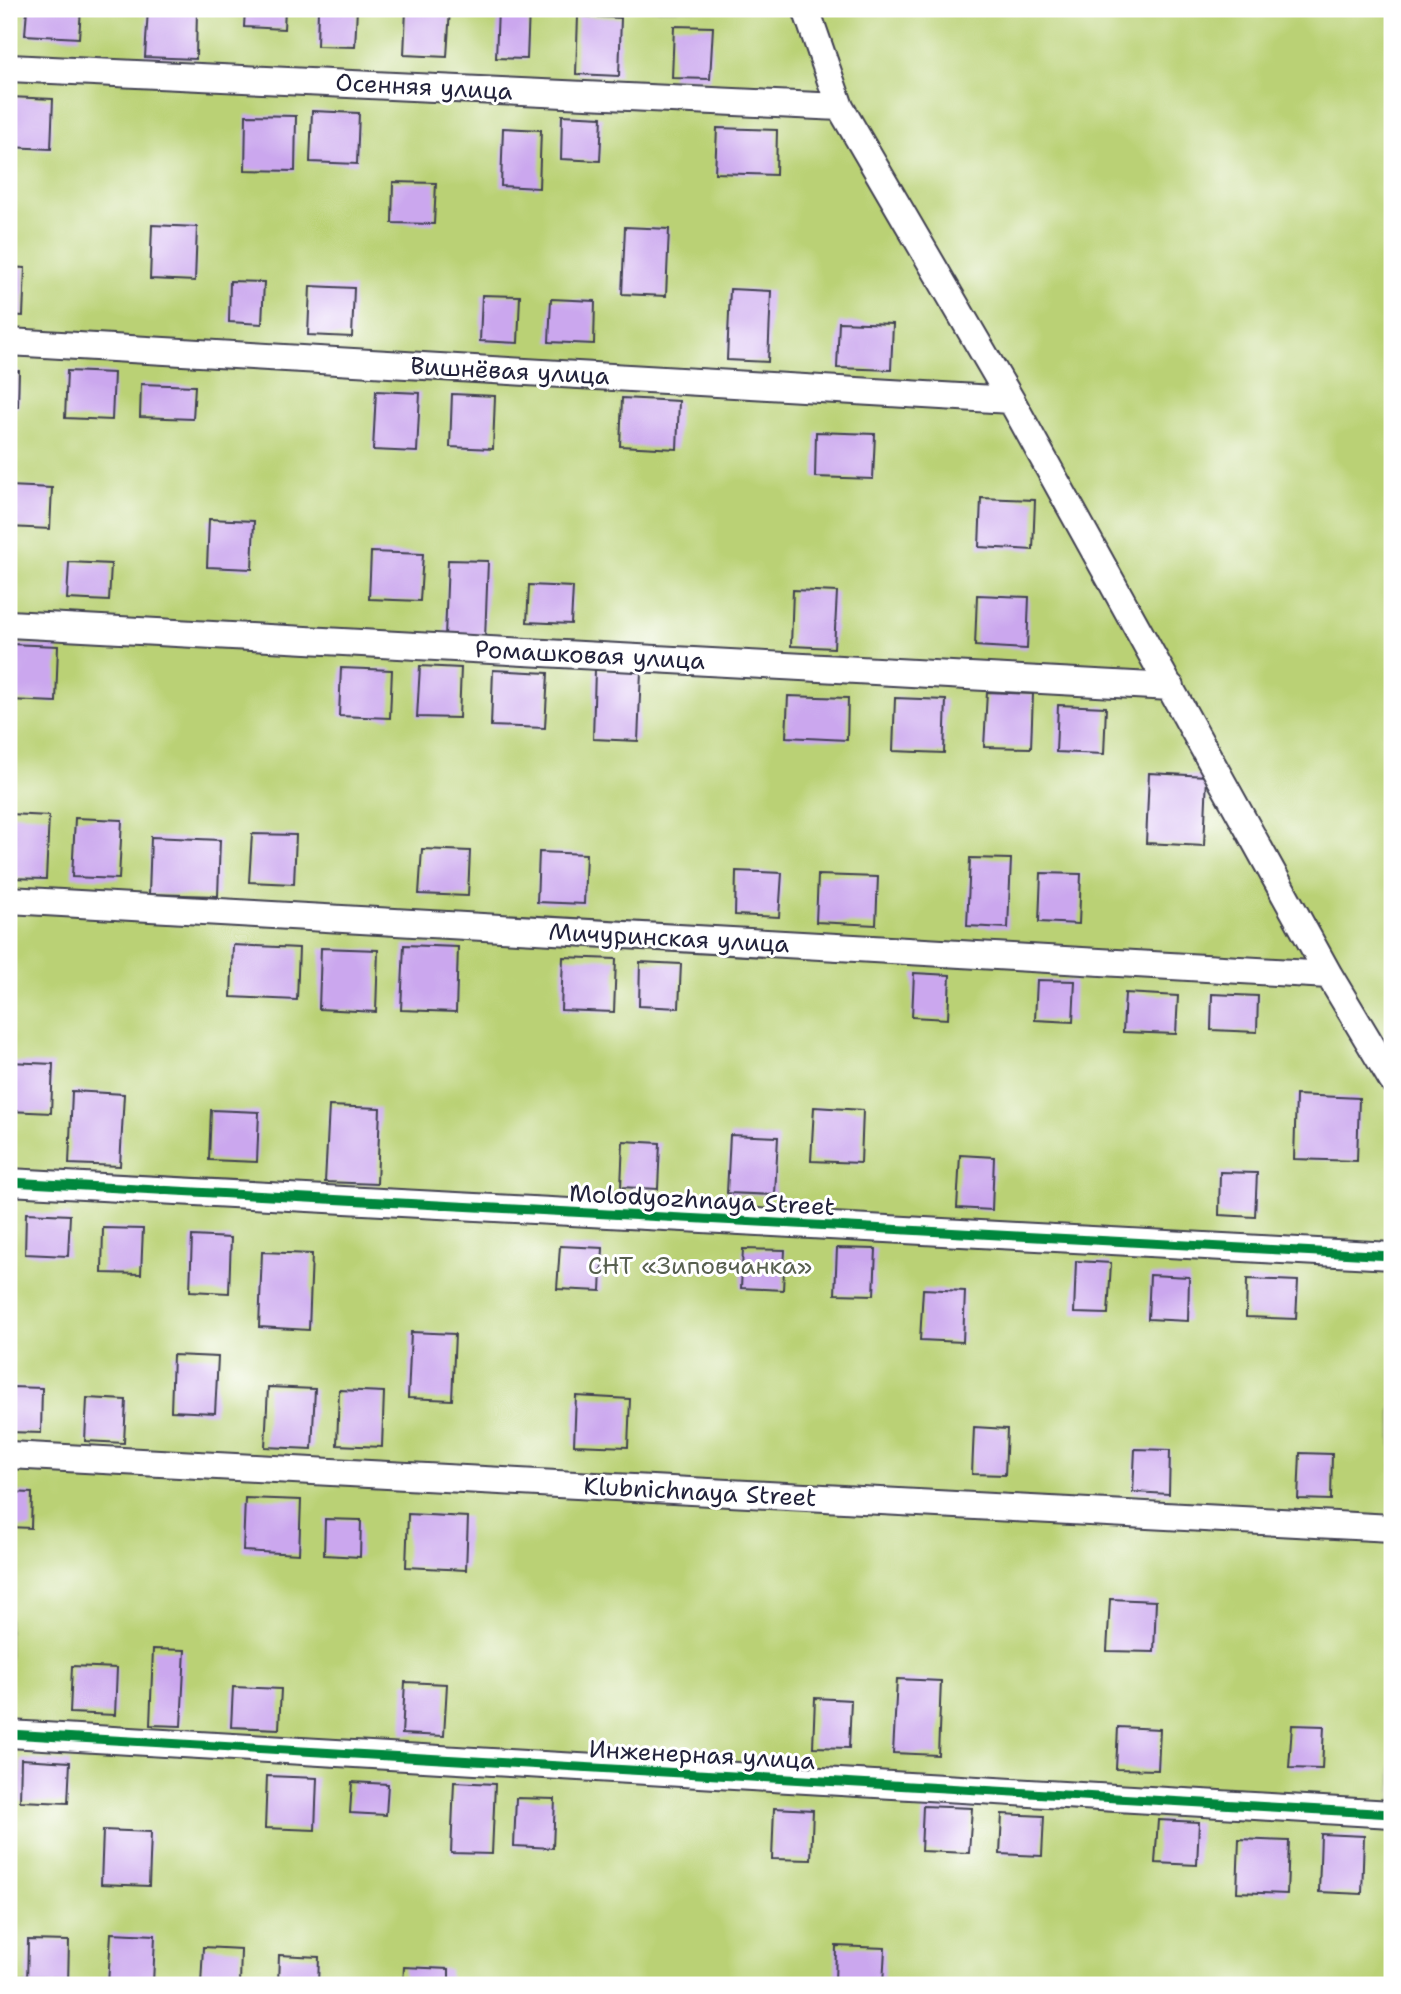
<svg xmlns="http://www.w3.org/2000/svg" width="1401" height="1994" font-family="'Shantell Sans',sans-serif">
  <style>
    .green { fill: #bad175; stroke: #6e7a58; stroke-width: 2 }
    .building { fill: #cba7ee }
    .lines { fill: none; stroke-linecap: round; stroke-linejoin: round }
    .street-casing { stroke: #414051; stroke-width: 30 }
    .street { stroke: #fff; stroke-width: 26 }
    .cycleway-casing { stroke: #fff; stroke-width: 13 }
    .cycleway { stroke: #00873e; stroke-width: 9 }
    .labels { text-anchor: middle; stroke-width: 6; stroke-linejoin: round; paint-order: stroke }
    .street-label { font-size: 24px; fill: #22223b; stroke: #fff }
    .park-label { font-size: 24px; fill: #575f4f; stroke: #fff }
  </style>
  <rect width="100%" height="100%" fill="#fff"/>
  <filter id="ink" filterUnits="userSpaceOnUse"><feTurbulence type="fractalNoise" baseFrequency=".0143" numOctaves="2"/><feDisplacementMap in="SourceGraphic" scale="14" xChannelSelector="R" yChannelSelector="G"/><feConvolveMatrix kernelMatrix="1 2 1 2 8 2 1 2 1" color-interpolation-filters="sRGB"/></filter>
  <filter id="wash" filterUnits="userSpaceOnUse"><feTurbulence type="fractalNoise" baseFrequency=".00686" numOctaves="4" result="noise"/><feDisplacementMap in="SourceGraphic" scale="28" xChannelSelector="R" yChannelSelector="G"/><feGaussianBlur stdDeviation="1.57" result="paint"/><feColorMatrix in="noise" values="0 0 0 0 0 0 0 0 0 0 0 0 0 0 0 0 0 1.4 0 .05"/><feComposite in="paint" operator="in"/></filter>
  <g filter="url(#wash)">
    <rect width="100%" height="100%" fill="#efe8ce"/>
    <path class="green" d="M9,9H1392V1985H9Z"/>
    <g id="blocks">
      <path class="building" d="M27,9H81L79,38L25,35Z
        M148,9H197L196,59L145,57Z
        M245,9H285L284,29L244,27Z
        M318,9H357L355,47L317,46Z
        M406,9H450L447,57L404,55Z
        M498,9H529L527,59L496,58Z
        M578,16L621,18L619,76L576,74Z
        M674,26L713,27L710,79L672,78Z
        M10,97L53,99L51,149L9,147Z
        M312,111L359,113L357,164L310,162Z
        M246,115L296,116L295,171L245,170Z
        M562,115L602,117L600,161L561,159Z
        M503,128L541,130L539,188L501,186Z
        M717,128L777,130L776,175L715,173Z
        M393,182L436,183L434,224L392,223Z
        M152,225L197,227L195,281L150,279Z
        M625,227L669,229L666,296L622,294Z
        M9,267L25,268L23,316L9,315Z
        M230,281L264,282L262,324L229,322Z
        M310,286L354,288L352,337L308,335Z
        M730,289L771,291L768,362L727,360Z
        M482,295L520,296L518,343L480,341Z
        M551,299L595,301L594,344L549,342Z
        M839,322L893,324L891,370L837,368Z
        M9,371H19L18,407H9Z
        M67,371L114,373L112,420L65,418Z
        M141,384L195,386L193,419L140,417Z
        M376,391L420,393L417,452L373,450Z
        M452,394L495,396L493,449L450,447Z
        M622,398L679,401L677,449L620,446Z
        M816,432L875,434L873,479L815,477Z
        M9,486L52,488L50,529L9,527Z
        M981,498L1035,500L1033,550L979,547Z
        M209,519L254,521L252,569L207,567Z
        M371,552L423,554L420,601L369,599Z
        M448,560L488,561L485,639L445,637Z
        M69,562L111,564L109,601L67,599Z
        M529,585L573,587L571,624L527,622Z
        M793,590L837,592L834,648L791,646Z
        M977,595L1029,597L1027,649L975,646Z
        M9,644L58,646L56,702L9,700Z
        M420,666L461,668L459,718L417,717Z
        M341,668L392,670L390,718L339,716Z
        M595,669L641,671L638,741L593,739Z
        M493,670L548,673L545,728L491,726Z
        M987,692L1033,694L1031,748L984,747Z
        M788,696L848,698L847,740L786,737Z
        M895,698L946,700L944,753L893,751Z
        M1058,705L1106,707L1104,754L1056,752Z
        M1149,773L1207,776L1204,846L1146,843Z
        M9,814L49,816L46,879L9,878Z
        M75,818L122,820L119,879L72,877Z
        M252,834L296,835L294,884L249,882Z
        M151,837L220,840L218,896L149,894Z
        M422,849L470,851L468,896L419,894Z
        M539,852L586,854L584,904L537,902Z
        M970,858L1011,859L1008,928L967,926Z
        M736,871L782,873L779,917L735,915Z
        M1041,873L1081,874L1079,924L1039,922Z
        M818,875L878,877L876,925L816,922Z
        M233,945L299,948L297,1000L231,997Z
        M404,945L458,947L456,1012L401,1010Z
        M321,948L378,950L376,1012L319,1009Z
        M563,957L616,959L614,1012L561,1010Z
        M640,962L681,964L679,1008L639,1006Z
        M914,973L950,975L948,1019L912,1017Z
        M1037,980L1075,981L1073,1022L1035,1020Z
        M1125,993L1178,996L1176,1034L1123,1032Z
        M1212,994L1258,996L1257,1032L1211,1030Z
        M9,1062L53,1064L51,1113L9,1111Z
        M72,1091L124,1094L120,1166L69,1164Z
        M1296,1095L1359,1098L1357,1161L1294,1159Z
        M329,1106L380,1108L377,1184L325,1182Z
        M814,1107L863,1110L861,1163L811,1161Z
        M211,1110L259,1112L257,1162L209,1160Z
        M730,1135L778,1137L775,1195L727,1193Z
        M623,1141L660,1143L658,1189L621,1187Z
        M960,1155L994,1157L992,1210L957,1208Z
        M1220,1172L1257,1173L1255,1217L1219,1215Z
        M26,1213L70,1215L68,1256L25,1254Z
        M103,1228L143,1229L141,1274L102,1273Z
        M192,1236L231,1238L229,1293L190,1291Z
        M560,1246L603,1248L601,1291L557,1289Z
        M837,1248L876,1249L874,1295L835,1294Z
        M743,1249L785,1250L783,1290L741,1288Z
        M262,1252L312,1254L309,1330L259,1327Z
        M1076,1261L1111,1263L1108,1314L1074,1313Z
        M1150,1275L1189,1277L1188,1321L1148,1319Z
        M1247,1279L1298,1281L1296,1319L1246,1317Z
        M923,1289L965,1291L963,1342L920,1340Z
        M411,1332L455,1334L452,1400L408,1398Z
        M173,1355L218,1357L215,1413L171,1411Z
        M11,1387L42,1388L41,1433L9,1432Z
        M268,1387L315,1389L312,1449L265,1447Z
        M339,1390L384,1392L382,1447L337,1445Z
        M576,1396L630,1399L628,1447L574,1445Z
        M87,1398L126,1400L124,1443L85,1441Z
        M974,1427L1007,1429L1005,1475L972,1474Z
        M1135,1449L1170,1450L1169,1494L1133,1492Z
        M1300,1453L1332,1454L1331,1500L1298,1499Z
        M9,1492L32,1493L31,1528L9,1527Z
        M245,1498L301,1500L299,1554L243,1551Z
        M408,1514L468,1517L466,1570L406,1567Z
        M325,1519L361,1520L360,1557L324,1555Z
        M1110,1599L1156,1601L1154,1652L1107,1651Z
        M153,1649L185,1650L181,1726L150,1725Z
        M72,1666L117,1668L115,1715L70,1713Z
        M897,1679L941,1681L938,1755L893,1753Z
        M405,1682L447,1684L444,1736L402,1734Z
        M233,1687L281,1689L279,1729L231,1727Z
        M815,1698L851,1700L849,1748L813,1747Z
        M1292,1725L1324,1726L1322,1769L1289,1768Z
        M1118,1727L1160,1729L1158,1770L1116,1769Z
        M21,1759L70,1762L68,1803L20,1801Z
        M267,1776L317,1778L315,1830L265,1828Z
        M352,1782L388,1784L386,1815L350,1813Z
        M454,1782L495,1784L492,1854L451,1853Z
        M516,1798L555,1799L553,1848L514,1846Z
        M923,1806L972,1808L969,1853L921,1851Z
        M774,1808L813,1810L811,1860L772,1859Z
        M1002,1814L1044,1816L1042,1856L1000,1854Z
        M1158,1820L1199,1822L1197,1865L1155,1863Z
        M103,1830L151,1832L149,1886L101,1884Z
        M1321,1834L1364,1836L1362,1894L1319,1892Z
        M1239,1839L1289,1841L1287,1894L1237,1892Z
        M111,1933L155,1935L153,1985H108Z
        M28,1940L69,1941L68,1985H27Z
        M836,1946L885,1948L883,1985H835Z
        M203,1947L241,1949L240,1985H201Z
        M279,1955L319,1957L318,1985H278Z
        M404,1967L449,1969V1985H403Z
        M755,1982L788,1983V1985H755Z"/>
    </g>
  </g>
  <g filter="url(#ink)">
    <use href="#blocks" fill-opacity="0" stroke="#414051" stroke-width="2"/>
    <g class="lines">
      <g class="street-casing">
        <path id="street" d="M806,9L840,107L1011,400L1329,975L1392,1080
          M9,68L840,107
          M9,342L1011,400
          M9,624L1171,687
          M9,900L1329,975
          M9,1182L1392,1256
          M9,1455L1392,1528
          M9,1734L1392,1814"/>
      </g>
      <use href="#street" class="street"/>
      <g class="cycleway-casing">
        <path id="cycleway" d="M9,1182L1392,1256
          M9,1734L1392,1814"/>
      </g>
      <use href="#cycleway" class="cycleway"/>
    </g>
  </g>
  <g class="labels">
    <g class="street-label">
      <text transform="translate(424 87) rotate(3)" y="8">Осенняя улица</text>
      <text transform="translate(510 371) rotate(3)" y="8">Вишнёвая улица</text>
      <text transform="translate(590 655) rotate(3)" y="8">Ромашковая улица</text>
      <text transform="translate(669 938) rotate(3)" y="8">Мичуринская улица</text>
      <text transform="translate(702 1200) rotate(3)" y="8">Molodyozhnaya Street</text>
      <text transform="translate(700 1492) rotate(3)" y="8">Klubnichnaya Street</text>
      <text transform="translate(702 1755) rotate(3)" y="8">Инженерная улица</text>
    </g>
    <g class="park-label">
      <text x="700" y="1274">СНТ «Зиповчанка»</text>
    </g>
  </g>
  <rect width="1401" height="1994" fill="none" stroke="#fff" stroke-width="35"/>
</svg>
